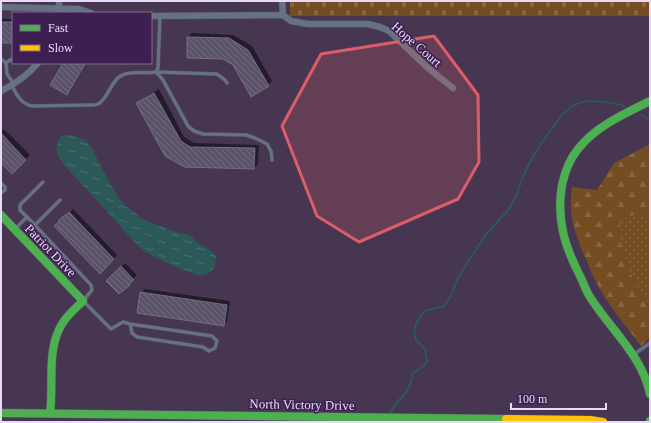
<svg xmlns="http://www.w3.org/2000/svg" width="651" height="423" font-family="Georgia,serif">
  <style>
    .grass { fill: url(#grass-dots) }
    .forest { fill: url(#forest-firs) }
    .cemetery { fill: url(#cemetery-stones) }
    .water { fill: url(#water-ripples) }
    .shadow { fill: #0007 }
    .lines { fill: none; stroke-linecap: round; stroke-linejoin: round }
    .stream { stroke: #2b5957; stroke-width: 2 }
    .building { fill: url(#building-back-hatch); stroke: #766d85 }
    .lane-casing { stroke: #5f5369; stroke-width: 4 }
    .street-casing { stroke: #5f5369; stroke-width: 7 }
    .fast-casing { stroke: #5f5369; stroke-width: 9 }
    .slow-casing { stroke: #5f5369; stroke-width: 9 }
    .lane { stroke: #657283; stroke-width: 3 }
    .street { stroke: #657283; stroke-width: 6 }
    .fast { stroke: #4caf50; stroke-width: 8 }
    .slow { stroke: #ffc107; stroke-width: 8 }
    .marked { fill: #dc5d67; fill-opacity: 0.2; stroke: #dc5d67; stroke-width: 3; stroke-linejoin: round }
    .labels { text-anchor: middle; stroke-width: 3; stroke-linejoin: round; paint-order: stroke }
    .street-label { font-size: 13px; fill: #eadaf9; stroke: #3d2051 }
  </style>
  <defs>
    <pattern id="grass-dots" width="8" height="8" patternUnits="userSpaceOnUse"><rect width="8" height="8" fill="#754d22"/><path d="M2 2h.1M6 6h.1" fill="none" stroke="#896643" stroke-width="1.8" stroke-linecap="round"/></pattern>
    <pattern id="forest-firs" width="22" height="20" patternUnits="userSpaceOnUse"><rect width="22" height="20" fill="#754d22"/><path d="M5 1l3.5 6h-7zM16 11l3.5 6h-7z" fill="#896643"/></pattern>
    <pattern id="cemetery-stones" width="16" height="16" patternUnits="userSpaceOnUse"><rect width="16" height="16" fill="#754d22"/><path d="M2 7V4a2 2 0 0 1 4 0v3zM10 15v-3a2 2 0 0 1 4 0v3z" fill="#896643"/></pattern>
    <pattern id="water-ripples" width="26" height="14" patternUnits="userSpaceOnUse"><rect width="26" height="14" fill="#2b5957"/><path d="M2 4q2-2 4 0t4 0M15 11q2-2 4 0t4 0" fill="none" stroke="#4a7070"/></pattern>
    <pattern id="building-back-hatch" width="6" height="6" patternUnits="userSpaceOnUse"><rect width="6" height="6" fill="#5b536a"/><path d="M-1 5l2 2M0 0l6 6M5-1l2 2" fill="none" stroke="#736b80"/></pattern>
  </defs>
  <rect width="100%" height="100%" fill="#463651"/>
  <path class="grass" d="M650,213V310L629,271L618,232L621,222L628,216Z"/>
  <path class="forest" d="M650,144V213L628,216L621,222L618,232L629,271L650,310V338L641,346C625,325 607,304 595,280C591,272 588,263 584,255C574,231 568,213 572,187L597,190L614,163Z"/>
  <path class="cemetery" d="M290,1H650V16H290Z"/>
  <path class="water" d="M71,135L80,138L87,142L93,149L98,161L119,199L127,207L144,220L179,233L186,234L192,237L196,242L211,251L216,256C216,267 213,274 201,275C194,276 150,256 143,250C132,240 122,228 112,217C96,199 80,182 64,165C57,153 53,149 61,136Z"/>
  <path class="shadow" d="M1,19H13V40L11,42H1Z
    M192,33L233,35L252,46L272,81L268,85L234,64L188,37Z
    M64,63H87L71,90L67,94Z
    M159,89L184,137L194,143L259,145L258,164L254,168L184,166L138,103L142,99Z
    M1,129L6,131L30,155L12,173L1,162Z
    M73,209L117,255L100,273L59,221L68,212L69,213Z
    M125,263L137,275L132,280H133L124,289L107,281Z
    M145,289L230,301L227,321L223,325L141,293Z"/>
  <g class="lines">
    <path class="stream" d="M641,115L650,120
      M390,413L397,402L406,393L411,382L413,373L421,368L427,362L425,349L416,340L414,331L417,321L425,311L444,306L451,296L457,280L469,260L484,237L509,209L517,194L522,179L529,164L540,145L562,115L574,105L586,101L604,102L622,105L625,107"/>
  </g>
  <path class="building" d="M1,22H12L11,43H1Z
    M187,37L229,38L248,50L269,86L251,97L233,65L223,59L187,58Z
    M63,63H86L67,95L50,85Z
    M154,93L181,141L190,147L255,148L254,169L184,167L165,156L136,103Z
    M1,133L26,160L12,174L1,163Z
    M69,212L114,259L100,274L54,226L59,222L58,221L63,216H64Z
    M121,266L134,280L129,284L130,285L119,294L106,281Z
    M140,292L227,305L224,326L137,313Z"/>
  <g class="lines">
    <g class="lane-casing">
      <path id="lane" d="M1,59L6,63L7,74L14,84
        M6,63L13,58
        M156,72L163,80L188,126L194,131L203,134L246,135L255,138L267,144L271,151L272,160
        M156,72L217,74L225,80L227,83
        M12,86C17,95 21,104 32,106L92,105C94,105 96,105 98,104C107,100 110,84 119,77C129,70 145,74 156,72L158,68L160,16
        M1,183L5,187V190L1,193
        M27,217L20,210V205L43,182
        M35,225L60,200
        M15,229L27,217L32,222L91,285L92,290L83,301L111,329L123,322L130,324L212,336L217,341L215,348L209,351L203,347L137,337L132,333L130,324
        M633,355L650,343"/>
    </g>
    <g class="street-casing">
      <path id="street" d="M282,1L283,15L291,21L308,24H368L380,27L389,31L428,68L453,88
        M1,7L79,9L91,13
        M59,13V1
        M151,16L283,15
        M1,91C15,84 28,75 38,63"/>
    </g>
    <g class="fast-casing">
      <path id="fast" d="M650,101C624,114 596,126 578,149C569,160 565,171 562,185C556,220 565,247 581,278C584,284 586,291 590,297C610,329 642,355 650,394
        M1,215L83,301C76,308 67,315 62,324C46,350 54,384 50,413
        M1,413L506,419
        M650,421V422"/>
    </g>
    <g class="slow-casing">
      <path id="slow" d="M506,419L590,420L603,422"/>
    </g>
    <use href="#lane" class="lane"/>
    <use href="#street" class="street"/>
    <use href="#fast" class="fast"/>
    <use href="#slow" class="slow"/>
  </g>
  <path class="marked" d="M434,36L478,95L479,162L458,199L359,242L317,216L282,126L321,54Z"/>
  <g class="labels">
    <g class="street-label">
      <text transform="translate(417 44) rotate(41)" y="5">Hope Court</text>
      <text transform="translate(51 250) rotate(46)" y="5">Patriot Drive</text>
      <text transform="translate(302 404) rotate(1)" y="5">North Victory Drive</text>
    </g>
  </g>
  <rect width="651" height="423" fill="none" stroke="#eadaf9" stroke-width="4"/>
  <rect x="12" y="12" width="140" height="52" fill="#3d2051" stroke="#826a94"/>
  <rect x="20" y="25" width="20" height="6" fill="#4caf50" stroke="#826a94"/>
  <text x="48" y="32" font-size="12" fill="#eadaf9">Fast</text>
  <rect x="20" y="45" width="20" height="6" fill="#ffc107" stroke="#826a94"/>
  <text x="48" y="52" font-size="12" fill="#eadaf9">Slow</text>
  <path d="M511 403v6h95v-6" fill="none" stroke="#eadaf9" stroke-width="2"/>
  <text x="517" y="403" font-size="12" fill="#eadaf9" stroke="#3d2051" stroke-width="3" paint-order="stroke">100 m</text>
</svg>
